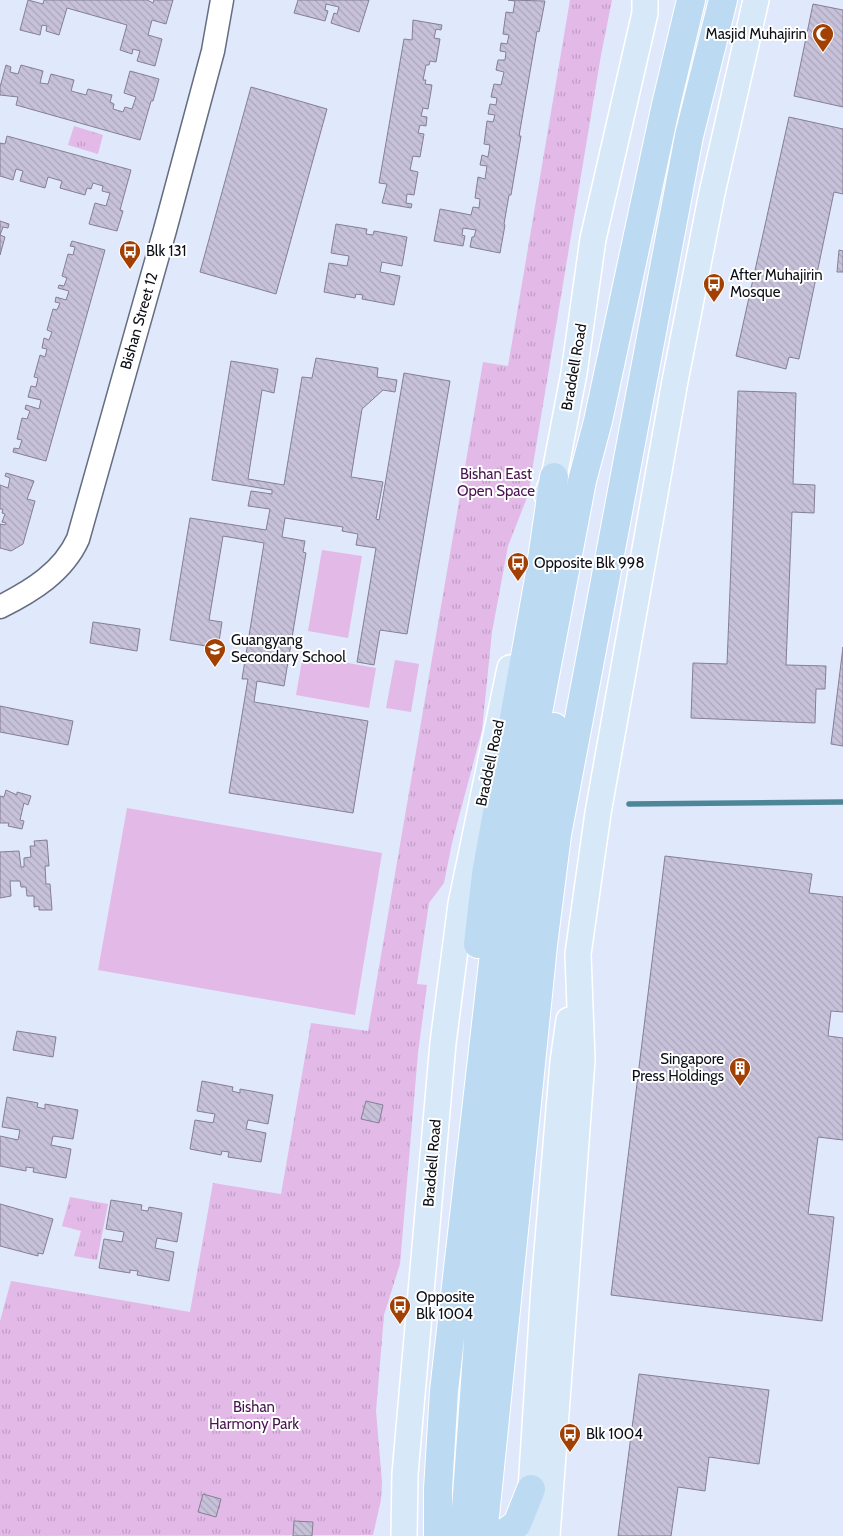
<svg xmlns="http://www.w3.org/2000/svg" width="843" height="1536" font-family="Cabin,sans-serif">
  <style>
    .green { fill: #e2b9e7 }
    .park { fill: url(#park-tufts) }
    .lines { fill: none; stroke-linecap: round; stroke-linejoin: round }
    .stream { stroke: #4d8797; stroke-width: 5.5 }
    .building { fill: url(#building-back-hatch); stroke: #847f95 }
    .secondary-casing { stroke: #656d81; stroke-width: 25 }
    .primary-casing { stroke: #fff; stroke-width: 28 }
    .highway-casing { stroke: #fff; stroke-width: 30 }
    .secondary { stroke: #fff; stroke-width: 22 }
    .primary { stroke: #d7e9f8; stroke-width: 25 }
    .highway { stroke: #bcdbf3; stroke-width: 28 }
    .labels { text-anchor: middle; stroke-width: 4; stroke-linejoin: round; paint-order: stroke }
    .poi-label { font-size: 15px; fill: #0c0f17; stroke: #fff; text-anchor: start }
    .street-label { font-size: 15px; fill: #0c0f17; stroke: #fff }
    .park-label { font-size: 15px; fill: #491450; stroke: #fff }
  </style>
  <defs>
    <pattern id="park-tufts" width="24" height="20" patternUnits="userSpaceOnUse" patternTransform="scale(1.25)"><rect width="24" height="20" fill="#e2b9e7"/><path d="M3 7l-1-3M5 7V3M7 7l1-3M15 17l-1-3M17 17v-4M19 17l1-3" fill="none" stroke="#c19ec5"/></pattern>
    <pattern id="building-back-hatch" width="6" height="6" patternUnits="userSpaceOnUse" patternTransform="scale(1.25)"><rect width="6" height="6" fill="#c7c2da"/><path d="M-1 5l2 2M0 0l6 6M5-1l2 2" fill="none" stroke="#aaa6ba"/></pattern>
  </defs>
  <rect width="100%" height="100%" fill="#e0e8fb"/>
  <path class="green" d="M322,550L362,556L348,638L308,631Z
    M303,655L376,668L369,708L296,695Z
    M395,660L419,664L411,712L386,708Z
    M127,808L382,853L355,1015L98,970Z"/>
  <path class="park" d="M570,0H612L601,55L528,495L508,546L492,632L482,730L452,843L444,883L429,903L417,984L427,985L418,1053L400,1264L384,1315L376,1411L382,1482L381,1500L373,1535L0,1536V1321L11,1281L190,1312L213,1183L281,1194L311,1023L368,1031L483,362L508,366Z
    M74,126L103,135L98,154L68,145Z
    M70,1197L108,1204L97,1260L74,1256L81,1231L62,1226Z"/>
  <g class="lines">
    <path class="stream" d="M629,804L843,802"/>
  </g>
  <path class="building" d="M28,0L43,4L44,0H147L153,3L154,0H173L166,24L152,20L148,35L162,39L155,66L137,61L140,51L133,49L132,54L120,50L127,25L67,8L59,35L46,31L47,26L42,25L40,35L20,30Z
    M298,0H369L359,32L331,23L334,13L337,14L339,7L326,4L325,10L328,11L325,21L294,13Z
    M508,0L545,1L539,32L537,31L519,136H521L511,195H509L504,224L505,225L500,253L470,247L472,237H474L476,230L463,228L462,235L465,236L463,246L434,241L440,209L471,215L473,207L479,208L480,199L475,198L478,177L485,179L487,166L480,165L482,155L488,157L490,145L484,144L487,121L493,122L495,115L488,114L490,104L496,105L497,98L491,97L494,84L501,85L504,72L496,70L498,60H505L506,52L500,51L501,43L507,44L509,35L503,34L506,12L513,13L515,1Z
    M813,4L843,10V107L794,96Z
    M413,20L442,25L441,30L436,29L434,38L440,39L436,62L430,61L429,65H426L423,80H426L425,84L432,85L428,109L423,108L421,116L427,117L426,126L420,125L418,133L424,134L420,157L413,156L410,170L418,172L414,195L407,194L406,203L412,204L411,208L382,203L387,184L379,183L404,39L412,40Z
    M6,65L11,67L10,72L18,74L21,65L43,71L40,83L48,84L51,74L74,80L71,91L86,95L88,89L112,95L110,102L114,104L113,109L123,112L125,107L132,109L136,97L124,93L130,71L159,79L153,101H151L140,140L16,105L18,97L0,95V87Z
    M251,87L327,109L276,294L200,272Z
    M789,117L843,129V194L834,192L799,359L789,357L786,369L736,356Z
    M7,136L131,170L120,210L123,211L117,231L89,224L95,203L106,206L110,193L102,191L103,186L93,183L91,189L87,188L85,195L60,188L62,181L48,177L45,188L20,181L23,171L16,169L13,180L0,176V143L5,144Z
    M0,221L9,224L8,228L3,227L0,235L5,237L0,255Z
    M336,224L367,229L366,234L373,235L374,231L407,237L402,266L382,262L380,272L400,276L394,305L362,299L363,295L356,294L355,298L324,292L329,263L347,266L349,256L331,253Z
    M72,241L105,250L46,461L13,452L14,448L19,449L22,440L17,439L22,418L27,419L30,411L25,409L26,405L39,409L41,400L28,397L31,386L36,387L38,378L34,377L40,355L45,357L47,349L42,348L44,338L49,340L52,332L47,330L53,309L57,310L60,303L55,302L56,297L66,300L69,291L58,288L59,285L64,286L67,278L62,276L68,254L73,255L75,247L70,246Z
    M839,250L843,251V272H837Z
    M316,358L378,368L377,377L397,380L395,392L383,390L362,409L351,477L383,482L376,519L379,520L404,373L450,381L407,634L380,630L374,665L357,662L376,548L356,545L358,534L342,531L343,527L285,518L282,537L305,541L303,552L306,553L284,686L257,681L254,702L368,721L353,813L229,793L248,679H242L264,543L223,536L209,620L222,622L218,648L170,640L190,518L266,530L270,509L248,506L251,491L272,494V490L212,480L231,361L278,369L274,393L262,390L248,479L284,485L302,377L312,378Z
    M738,391L796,393L793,484L815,485L814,513L792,512L786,665L826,666L825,689H816L815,723L691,718L693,663L727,664Z
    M6,473L34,481L27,499L35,501L23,544L11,551L0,548V524L5,525L6,523L2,522L5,514L2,513L3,509H0V485L8,488L10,478L5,476Z
    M93,622L140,629L137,651L90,643Z
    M843,647V746L831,744Z
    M0,706L73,721L68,745L0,732Z
    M6,790L17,795V792L31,796L28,805L24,803L20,820L24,821L22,829L8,826L9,823H0V796L4,797Z
    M47,840L49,866H45L46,884H50L52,910H39V906L34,907V896H27L26,887H21L20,881H10L11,896L0,898V852L19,851L21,867H24V858L31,857L30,846H35L34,841Z
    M665,856L812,874L809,893L843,897V1012L831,1011L828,1036L843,1038V1140L818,1137L808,1214L834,1217L822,1321L611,1295Z
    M17,1031L56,1037L53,1057L13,1050Z
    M202,1081L233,1087L232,1091L240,1093V1089L273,1095L268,1124L248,1120L246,1129L266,1133L261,1162L228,1157L229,1152L222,1151L221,1155L190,1149L195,1120L213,1123L215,1114L197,1111Z
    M7,1097L38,1103L37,1107L45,1109V1104L78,1110L73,1139L53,1136L51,1145L71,1149L66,1178L33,1172L34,1168L26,1167V1171L0,1166V1136L18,1140L20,1130L2,1127Z
    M366,1101L383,1105L379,1123L361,1119Z
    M111,1200L142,1205L141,1210L148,1211L149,1207L182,1213L177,1242L157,1238L155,1248L174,1252L169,1281L137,1275L138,1271L130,1270V1273L99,1268L104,1239L122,1242L124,1232L106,1229Z
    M0,1204L53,1219L43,1254L38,1253V1256L0,1246Z
    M639,1374L769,1390L759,1464L709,1457L705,1491L678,1487L671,1536H618Z
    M203,1494L221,1499L216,1517L198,1512Z
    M294,1521L313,1522L312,1536H293Z"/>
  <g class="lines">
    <g class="secondary-casing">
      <path id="secondary" d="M0,607C32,591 63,572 78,539L165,230L213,51L222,0"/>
    </g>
    <g class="primary-casing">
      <path id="primary" d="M547,495L554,477L574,373L593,239L645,13V0
        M404,1536L405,1474L443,1043L461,904L510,668
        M528,1536L544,1287L563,1062L569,1020
        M547,1536L582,1060L578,954L598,813L675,381L712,193L756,0"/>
    </g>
    <g class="highway-casing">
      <path id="highway" d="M478,944L486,874L540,573L554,477
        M438,1536V1489L444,1391L495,945L516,828L582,481L598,421L665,109L691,0
        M464,1536L482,1285L519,948L535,835L554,727
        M483,1536L543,945L557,835L689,136L723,0
        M500,1536L517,1524L531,1489"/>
    </g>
    <use href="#secondary" class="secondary"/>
    <use href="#primary" class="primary"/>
    <use href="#highway" class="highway"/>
  </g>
  <defs>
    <g id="mosque-pin" transform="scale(1.125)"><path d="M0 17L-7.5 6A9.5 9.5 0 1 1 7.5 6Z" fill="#a23f03" stroke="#fff"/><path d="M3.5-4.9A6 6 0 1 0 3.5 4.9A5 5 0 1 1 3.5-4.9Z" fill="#fff"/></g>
    <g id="bus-pin" transform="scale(1.125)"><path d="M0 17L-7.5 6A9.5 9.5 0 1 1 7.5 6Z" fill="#a23f03" stroke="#fff"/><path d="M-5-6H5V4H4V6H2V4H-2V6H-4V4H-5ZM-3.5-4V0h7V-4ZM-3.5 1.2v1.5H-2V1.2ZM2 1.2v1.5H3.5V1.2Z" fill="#fff"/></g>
    <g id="school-pin" transform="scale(1.125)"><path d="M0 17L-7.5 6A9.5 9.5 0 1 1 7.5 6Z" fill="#a23f03" stroke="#fff"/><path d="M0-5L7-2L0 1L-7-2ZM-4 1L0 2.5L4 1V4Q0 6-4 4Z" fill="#fff"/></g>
    <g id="building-pin" transform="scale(1.125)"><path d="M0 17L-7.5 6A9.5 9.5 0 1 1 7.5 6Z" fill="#a23f03" stroke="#fff"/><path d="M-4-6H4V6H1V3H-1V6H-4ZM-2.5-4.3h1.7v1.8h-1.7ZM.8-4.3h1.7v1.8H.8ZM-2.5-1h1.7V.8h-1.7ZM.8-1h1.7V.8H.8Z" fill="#fff"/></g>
  </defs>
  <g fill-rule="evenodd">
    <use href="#mosque-pin" x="823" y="34"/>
    <use href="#bus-pin" x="130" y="251"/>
    <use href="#bus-pin" x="714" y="284"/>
    <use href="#bus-pin" x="518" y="563"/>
    <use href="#school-pin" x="215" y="649"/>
    <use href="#building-pin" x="740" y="1068"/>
    <use href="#bus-pin" x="400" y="1306"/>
    <use href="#bus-pin" x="570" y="1434"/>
  </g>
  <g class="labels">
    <g class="poi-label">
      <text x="807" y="39" text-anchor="end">Masjid Muhajirin</text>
      <text x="146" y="256">Blk 131</text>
      <text x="730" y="280">After Muhajirin<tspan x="730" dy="17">Mosque</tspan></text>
      <text x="534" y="568">Opposite Blk 998</text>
      <text x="231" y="645">Guangyang<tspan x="231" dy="17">Secondary School</tspan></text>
      <text x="724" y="1064" text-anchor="end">Singapore<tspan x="724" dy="17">Press Holdings</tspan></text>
      <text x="416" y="1302">Opposite<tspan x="416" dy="17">Blk 1004</tspan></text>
      <text x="586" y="1439">Blk 1004</text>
    </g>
    <g class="street-label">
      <text transform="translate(139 321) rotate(-74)" y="5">Bishan Street 12</text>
      <text transform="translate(574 367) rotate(-80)" y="5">Braddell Road</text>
      <text transform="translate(490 763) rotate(-78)" y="5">Braddell Road</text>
      <text transform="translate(432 1163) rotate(-85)" y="5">Braddell Road</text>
    </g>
    <g class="park-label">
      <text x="496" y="479">Bishan East<tspan x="496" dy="17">Open Space</tspan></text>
      <text x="254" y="1412">Bishan<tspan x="254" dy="17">Harmony Park</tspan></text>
    </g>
  </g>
</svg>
